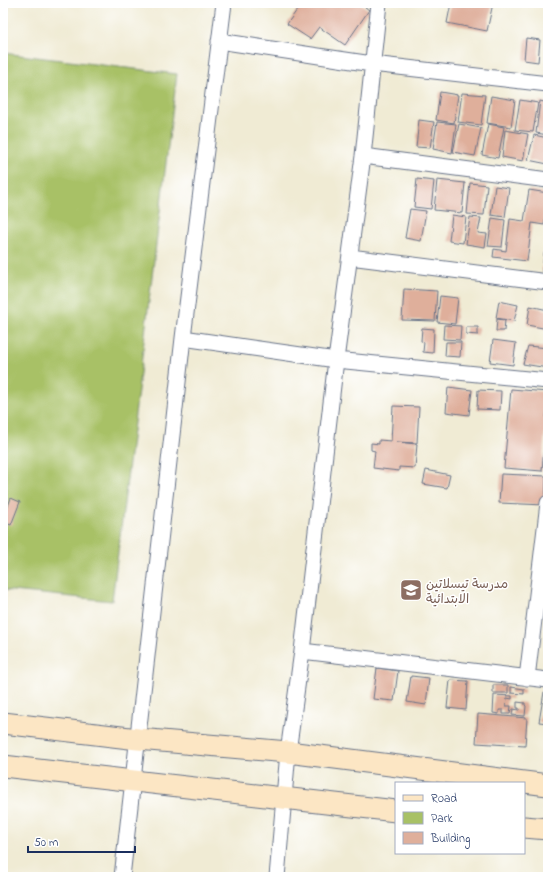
<svg xmlns="http://www.w3.org/2000/svg" width="551" height="880" font-family="'Indie Flower','Playpen Sans Arabic',sans-serif">
  <style>
    .green { fill: #a8c166; stroke: #627862 }
    .building { fill: #dfaf9b }
    .lines { fill: none; stroke-linecap: round; stroke-linejoin: round }
    .street-casing { stroke: #667187; stroke-width: 17 }
    .secondary-casing { stroke: #667187; stroke-width: 23 }
    .street { stroke: #fff; stroke-width: 15 }
    .secondary { stroke: #fce6c4; stroke-width: 21 }
    .labels { text-anchor: middle; stroke-width: 3; stroke-linejoin: round; paint-order: stroke }
    .education-label { font-size: 13px; fill: #785e54; stroke: #fff; text-anchor: start }
  </style>
  <rect width="100%" height="100%" fill="#fff"/>
  <filter id="ink" filterUnits="userSpaceOnUse"><feTurbulence type="fractalNoise" baseFrequency=".025" numOctaves="2"/><feDisplacementMap in="SourceGraphic" scale="8" xChannelSelector="R" yChannelSelector="G"/><feConvolveMatrix kernelMatrix="1 2 1 2 8 2 1 2 1" color-interpolation-filters="sRGB"/></filter>
  <filter id="wash" filterUnits="userSpaceOnUse"><feTurbulence type="fractalNoise" baseFrequency=".012" numOctaves="4" result="noise"/><feDisplacementMap in="SourceGraphic" scale="16" xChannelSelector="R" yChannelSelector="G"/><feGaussianBlur stdDeviation="0.9" result="paint"/><feColorMatrix in="noise" values="0 0 0 0 0 0 0 0 0 0 0 0 0 0 0 0 0 1.4 0 .05"/><feComposite in="paint" operator="in"/></filter>
  <g filter="url(#wash)">
    <rect width="100%" height="100%" fill="#f0ebd4"/>
    <path class="green" d="M3,53L177,74L112,601L3,590Z"/>
    <g id="blocks">
      <path class="building" d="M302,3H360L369,10L345,45L319,27L310,39L287,24Z
        M451,3H493L487,31L447,23Z
        M526,38L540,40L538,62L524,60Z
        M440,92L458,95L454,123L436,120Z
        M462,93L485,95L481,125L458,122Z
        M491,96L515,100L511,127L487,123Z
        M520,100L538,103L533,132L515,130Z
        M540,101L548,103V135L536,133Z
        M419,120L434,122L430,148L416,147Z
        M437,122L456,124L452,153L433,149Z
        M459,124L481,128L475,156L453,152Z
        M488,124L504,127L498,158L482,155Z
        M505,130L528,134L523,161L502,157Z
        M534,135L548,138V164L528,160Z
        M417,179L434,181L431,209L414,207Z
        M437,180L465,183L462,213L434,210Z
        M470,183L487,185L484,215L467,214Z
        M495,186L509,188L505,217L491,215Z
        M529,190L548,193V205L544,225L532,223L527,261L493,257L494,249L506,251L510,219L524,221Z
        M410,209L426,211L421,241L405,238Z
        M452,215L466,217L463,243L449,241Z
        M470,217L481,218L478,233L487,234L485,247L466,244Z
        M492,218L505,220L502,247L488,246Z
        M544,253H548V272L542,271Z
        M404,289L437,291L435,321L402,320Z
        M440,296L458,298L455,324L437,322Z
        M499,301L518,305L514,321L496,318Z
        M530,306L548,310V329L527,325Z
        M497,319L505,320L504,331H496Z
        M444,325L461,326L460,340L443,339Z
        M466,327H478V335L466,334Z
        M422,328L434,329L433,353L423,352L424,342L421,341Z
        M493,340L516,343L513,365L490,362Z
        M446,342H461L460,357L445,356Z
        M528,346L548,348V368L523,364Z
        M448,387L472,390L469,415L446,412Z
        M511,389L548,392L542,471L504,468Z
        M478,390L501,391L500,410L477,409Z
        M393,406L419,407L417,443L396,442L417,444L415,468L399,467V471L373,468L375,451L371,450V443L379,444V440L391,441Z
        M426,470L450,475L447,488L423,484Z
        M501,474L546,476L545,505L499,503Z
        M11,498L20,502L11,525L3,522V519Z
        M377,668L398,671L394,701L373,699Z
        M411,676L429,678L426,705L407,702Z
        M450,680L468,681L466,710L447,708Z
        M493,685H508V693H493Z
        M511,687L524,689V694L511,693Z
        M544,692H548V723L539,722Z
        M494,695L512,696V699L507,698L506,706H511L510,714H503V710H499V714L493,713Z
        M517,702L525,703V705L526,706L525,716L512,715L513,709L519,710V708H517Z
        M478,714L527,718L525,746L476,743Z"/>
    </g>
  </g>
  <g filter="url(#ink)">
    <use href="#blocks" fill-opacity="0" stroke="#667187" stroke-width="1"/>
    <g class="lines">
      <g class="street-casing">
        <path id="street" d="M219,41L372,64L548,84
          M363,156L548,180
          M350,257L548,282
          M183,338L336,360L548,381
          M302,651L548,680
          M527,678L548,503
          M122,877L183,338L224,3
          M277,877L288,752L302,651L336,360L363,156L379,3"/>
      </g>
      <g class="secondary-casing">
        <path id="secondary" d="M3,723L138,739L288,752L548,785
          M3,766L396,811
          M524,827L548,829"/>
      </g>
      <use href="#street" class="street"/>
      <use href="#secondary" class="secondary"/>
    </g>
  </g>
  <defs>
    <g id="school-square" transform="scale(1.15)"><rect x="-9" y="-9" width="18" height="18" rx="4" fill="#8d6e63" stroke="#fff"/><path d="M0-5L7-2L0 1L-7-2ZM-4 1L0 2.5L4 1V4Q0 6-4 4Z" fill="#fff"/></g>
  </defs>
  <g fill-rule="evenodd">
    <use href="#school-square" x="411" y="590"/>
  </g>
  <g class="labels">
    <g class="education-label">
      <text x="426" y="588">مدرسة تيسلاتين<tspan x="426" dy="15">الابتدائية</tspan></text>
    </g>
  </g>
  <rect width="551" height="880" fill="none" stroke="#fff" stroke-width="16"/>
  <rect x="395" y="782" width="130" height="72" fill="#ffffff" stroke="#a4acbf"/>
  <rect x="403" y="795" width="20" height="6" fill="#fce6c4" stroke="#a4acbf"/>
  <text x="431" y="802" font-size="12" fill="#1b2f5e">Road</text>
  <rect x="403" y="812" width="20" height="12" fill="#a8c166" stroke="#a4acbf"/>
  <text x="431" y="822" font-size="12" fill="#1b2f5e">Park</text>
  <rect x="403" y="832" width="20" height="12" fill="#dfaf9b" stroke="#a4acbf"/>
  <text x="431" y="842" font-size="12" fill="#1b2f5e">Building</text>
  <path d="M28 846v6h107v-6" fill="none" stroke="#1b2f5e" stroke-width="2"/>
  <text x="34" y="846" font-size="12" fill="#1b2f5e" stroke="#ffffff" stroke-width="3" paint-order="stroke">50 m</text>
</svg>
